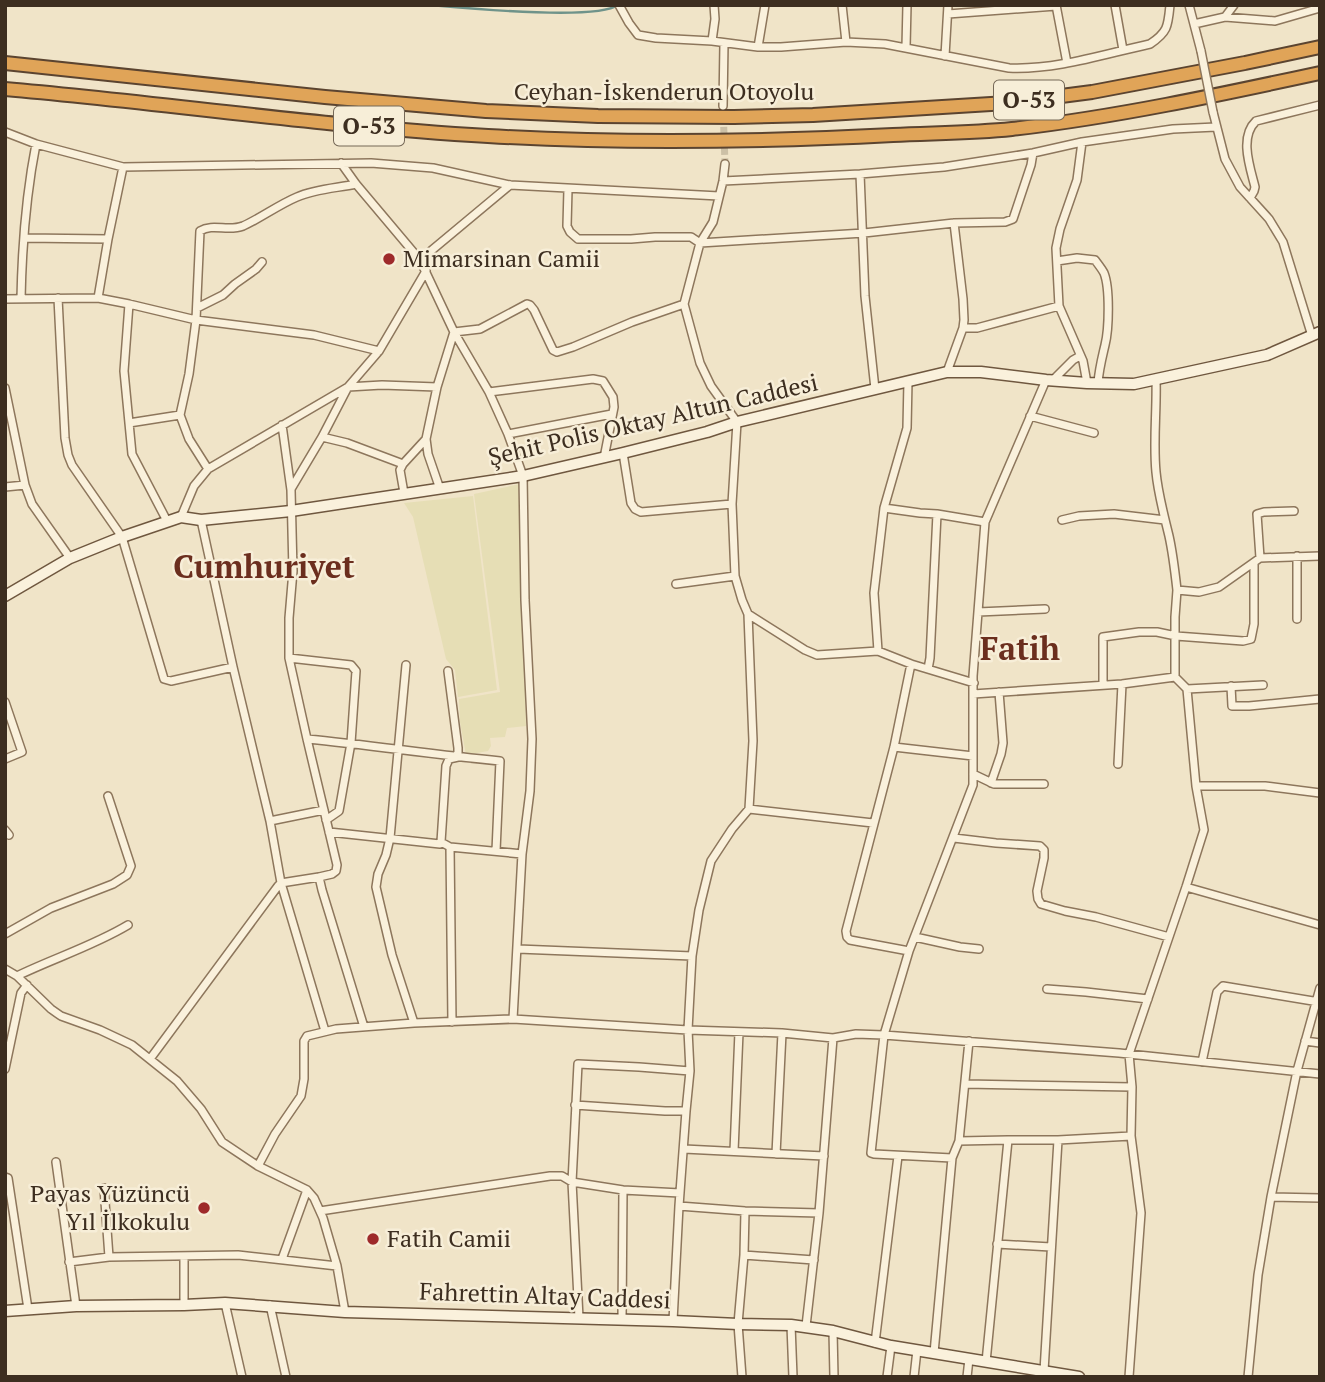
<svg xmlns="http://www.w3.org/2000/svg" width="1325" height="1382" font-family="'PT Serif',serif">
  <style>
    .farmland { fill: #e6deb5 }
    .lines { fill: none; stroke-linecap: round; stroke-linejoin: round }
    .stream { stroke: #6f938a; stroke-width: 2.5 }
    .street-tunnel { stroke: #ccc0a6; stroke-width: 7; stroke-dasharray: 7 3.5; stroke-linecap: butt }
    .street-casing { stroke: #8d765c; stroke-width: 10 }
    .secondary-casing { stroke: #6f573f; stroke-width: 13 }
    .highway-casing { stroke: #5b4430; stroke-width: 16 }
    .street { stroke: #faf1dc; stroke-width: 7 }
    .secondary { stroke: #faf1dc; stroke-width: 10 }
    .highway { stroke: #e0a458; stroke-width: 12 }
    .street-bridge-casing { stroke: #8d765c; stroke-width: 10; stroke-linecap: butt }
    .street-bridge { stroke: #faf1dc; stroke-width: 7 }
    .poi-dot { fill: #9e2a2b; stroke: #f7eed8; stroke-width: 2.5 }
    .labels { text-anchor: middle; stroke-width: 5; stroke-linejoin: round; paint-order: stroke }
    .shield { fill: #f7eed8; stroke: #756857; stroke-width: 2 }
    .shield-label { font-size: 23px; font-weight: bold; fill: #3d2e20 }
    .street-label { font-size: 24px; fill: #3d2e20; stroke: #f7eed8 }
    .poi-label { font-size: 24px; fill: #3d2e20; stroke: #f7eed8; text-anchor: start }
    .district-label { font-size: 32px; font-weight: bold; fill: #6b2e1e; stroke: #f7eed8 }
  </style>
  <rect width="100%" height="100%" fill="#f0e4c8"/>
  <path class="farmland" d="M520,484L526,726L507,728L505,737L490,738L491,746L488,751L466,755L460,722L459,699L500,692L474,494Z
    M473,496L497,690L458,697L455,670L446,659L413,517L404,503Z"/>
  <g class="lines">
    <path class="stream" d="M431,5C464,8 596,21 618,5"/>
    <path class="street-tunnel" d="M723,106L725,164"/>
    <g class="street-casing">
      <path id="street" d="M619,5L629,23L638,35L656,38L712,41L758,47H781L846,42L885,44L1009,68C1057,70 1104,54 1150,44C1168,32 1168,26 1170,5
        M842,5L846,42
        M1056,5L1067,63
        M1115,5L1123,50
        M1189,5L1201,51
        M948,14L1056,6
        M1225,17L1234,5
        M1194,24L1225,17L1275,21L1320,8
        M712,41L715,19L714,5
        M758,47L765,5
        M906,47L907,5
        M945,56L948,5
        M723,106L724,43
        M1213,112L1225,159L1240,187L1269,219L1283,242L1312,336
        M5,132L36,144L123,167
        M1082,142L1077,180L1060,229L1056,248L1059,306L1083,361L1087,383
        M341,163L356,184L420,260L454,332L480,329L527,304L530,305L534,310L553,350L557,352L573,347L632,322L684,304
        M860,174L865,296L875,389
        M723,181L860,174L944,167L1033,153L1082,142L1173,129L1216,127
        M568,189L567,226L570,232L578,239H631L655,237H691L700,243L864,233L954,223L1005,222L1013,219L1031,165L1033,153
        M1250,198L1254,191L1255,187C1250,167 1239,137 1256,121L1320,105
        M24,238L108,239
        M420,260L510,185
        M1057,261L1077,258L1095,260C1098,264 1102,269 1104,273C1110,288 1109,329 1105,345C1102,358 1099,369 1098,383
        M58,298L65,438L68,455L72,465L122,537L164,679L171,681L233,667
        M98,298L108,239L123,167L371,163L433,168L510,185L719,196
        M5,299L98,298L129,304L196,320L314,335L379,351
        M21,299C22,246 26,195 36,144
        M129,304L124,371L132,454L167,521
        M197,308L223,295L235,284L256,269L262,262
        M963,328H977L1059,306
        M454,332L489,392L508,434L523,476L525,600L532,739L530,791L522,854L513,1019
        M947,372L963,328L964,320L963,299L954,223
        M1156,379C1157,410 1153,441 1156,472C1158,494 1164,515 1169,536C1173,554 1175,572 1177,590
        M1053,380L1073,360L1080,356
        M5,388L25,485L32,504L70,558
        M489,392L593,379L603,381L613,397L614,407L604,458
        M1030,416L1094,433
        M129,423L180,415
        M282,425L291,490L293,571L289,618V658L307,739L337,865L336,871L332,874L319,877L322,890L364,1027
        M508,434L612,414
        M322,437L347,443L403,464
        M623,453L631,503L635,509L641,512L732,504
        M208,469L189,439L180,415L189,374L196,320L200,231C213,223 228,232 243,226C261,218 278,205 297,197C315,189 337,188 356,184
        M5,487L25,485
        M291,489L322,437L348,387L382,385L437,387
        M440,489L428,454L426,439L437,387L454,332
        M404,493L400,470L403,464L426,439
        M884,508L907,428L908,381
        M181,517L194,486L208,469L348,387L379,351L426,271
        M201,520L233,667L270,821L281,883L325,1031
        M1062,520L1079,516L1114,514L1165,520
        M1260,558L1257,514L1264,512L1294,511
        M676,584L735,576
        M978,612L1045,609
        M748,614L805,650L817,655L878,651L911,664L974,683
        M1297,619V556
        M878,651L874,593L884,508L920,513L937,514L985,522
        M289,658L351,665L356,671L351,743L339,811L326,820
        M928,669L930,658L937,514
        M1175,677V617L1177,590L1199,592L1219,587L1260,558L1320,556
        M1103,685V637L1139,632H1157L1176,636L1243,641L1251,639L1254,624V563
        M1231,686L1232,706H1249L1320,699
        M1187,689L1263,685
        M973,694L1122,684L1175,677L1187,689L1196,786L1204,830L1186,887L1129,1054L1132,1087L1131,1136L1141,1213L1129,1377
        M5,702L22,752L5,759
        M307,739C371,745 435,755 500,761L496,851
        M894,747L973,756
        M1118,764L1122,684
        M973,774L994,784H1044
        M991,783L1001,754L1003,743L999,692
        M1196,786H1265L1320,793
        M749,809L873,823
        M270,821L324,810
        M5,830L9,835
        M329,832L440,844L441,842L450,847L522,854
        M954,838L996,843L1040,846L1044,850V858L1037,891L1038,899L1041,904L1065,911L1096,917L1169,937
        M441,842L446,766L449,759L458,757V748L448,671
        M450,847L452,1022
        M1186,887L1320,925
        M5,934L51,908L113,884L127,875L131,866L108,796
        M915,937L960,947L979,949
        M518,949L692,956
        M909,951L850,940L847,937L846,931L894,747L911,664
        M5,969L17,976L51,1009L61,1016L100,1030L132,1045L177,1081L201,1109L222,1142L258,1166L307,1190L314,1198L323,1218L337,1266L345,1312
        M17,976C54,958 93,946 128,925
        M1047,989L1086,992L1148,999
        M414,1023L513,1019L688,1030L782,1033L833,1038
        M1305,1041L1320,1043
        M150,1059L278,886L281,883L319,877
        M1202,1062L1217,992L1223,986L1319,1002
        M5,1069L21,993L27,985
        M965,1084L1132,1087
        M575,1105L665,1111H686
        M1008,1140H1058L1131,1136
        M959,1141L1008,1140L986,1362
        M684,1149L824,1156
        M734,1151L739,1032
        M776,1154L782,1033
        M952,1158L874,1154L871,1153L884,1035L909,951L973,785V676L985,522L1046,380
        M56,1162L76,1306
        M258,1166L275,1134L301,1096L304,1079V1041L307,1036L336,1029L414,1023L392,955L376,887L378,874L386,855L390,838L406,665
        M5,1177L8,1178L28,1309
        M104,1188L109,1257
        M1271,1197L1320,1198
        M679,1206L745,1211L819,1213
        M320,1211L550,1176H562L572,1182L623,1190L680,1193
        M997,1244L1051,1247
        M744,1255L814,1260
        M184,1257V1305
        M282,1259L307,1190
        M69,1262L109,1257L238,1255L337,1266
        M225,1303L242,1377
        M270,1305L286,1377
        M579,1318L572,1182L578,1064L639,1067L690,1071
        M622,1320L623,1190
        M673,1321L679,1206L686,1111L690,1071L688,1030L692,956L699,910L711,861L732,829L749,809L753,741L748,614L742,600L735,576L732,504L737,422L711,386L700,363L684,304L700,243L713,222L723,181L725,164
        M791,1325L793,1377
        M806,1326L819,1213L833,1038L856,1034L884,1035L1119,1053L1320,1074
        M833,1331L834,1377
        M875,1343L898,1156
        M934,1353L952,1158L959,1141L969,1041
        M1044,1371L1058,1140
        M742,1377L738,1324L744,1255L745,1211
        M887,1377L891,1346
        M914,1377L917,1350
        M967,1377L969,1359
        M1248,1377L1258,1275L1271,1197L1297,1071L1320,988"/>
    </g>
    <g class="secondary-casing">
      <path id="secondary" d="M5,596L70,558L122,537L181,517L201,520L291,511L523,476L623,453L707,432L737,422L947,372H981L1046,380L1087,383L1134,384L1267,355L1320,332
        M5,1311L76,1306L184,1305L225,1303L345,1312L673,1321L738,1324L791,1325L833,1331L891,1346L1079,1377"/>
    </g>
    <g class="highway-casing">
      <path id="highway" d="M5,63L325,97L486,111L598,116L734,117L813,115L1007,103L1092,92L1245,63L1320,47
        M5,89C166,103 327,127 488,136C623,144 758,142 893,135C933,133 973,133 1012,129C1116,117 1218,95 1320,73"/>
    </g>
    <use href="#street" class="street"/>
    <use href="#secondary" class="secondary"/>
    <use href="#highway" class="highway"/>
    <g class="street-bridge-casing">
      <path id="street-bridge" d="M1201,51L1213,112"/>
    </g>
    <use href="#street-bridge" class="street-bridge"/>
  </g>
  <g class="poi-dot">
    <circle cx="389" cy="259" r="7"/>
    <circle cx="204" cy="1208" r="7"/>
    <circle cx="373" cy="1239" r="7"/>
  </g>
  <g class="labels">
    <g class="shield">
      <rect x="994" y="80.5" width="70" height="39" rx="5"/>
      <rect x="334" y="106.5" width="70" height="39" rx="5"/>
    </g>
    <g class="shield-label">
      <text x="1029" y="108">O-53</text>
      <text x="369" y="134">O-53</text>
    </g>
    <g class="street-label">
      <text x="664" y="100">Ceyhan-İskenderun Otoyolu</text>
      <text transform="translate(653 420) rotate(-13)" y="8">Şehit Polis Oktay Altun Caddesi</text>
      <text transform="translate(545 1296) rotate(2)" y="8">Fahrettin Altay Caddesi</text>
    </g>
    <g class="poi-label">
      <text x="403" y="267">Mimarsinan Camii</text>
      <text x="190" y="1202" text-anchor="end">Payas Yüzüncü<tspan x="190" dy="28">Yıl İlkokulu</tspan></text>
      <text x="387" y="1247">Fatih Camii</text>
    </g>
    <g class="district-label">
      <text x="264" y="578">Cumhuriyet</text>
      <text x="1020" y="660">Fatih</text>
    </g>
  </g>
  <rect width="1325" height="1382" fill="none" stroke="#3d2e20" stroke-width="14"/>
</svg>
